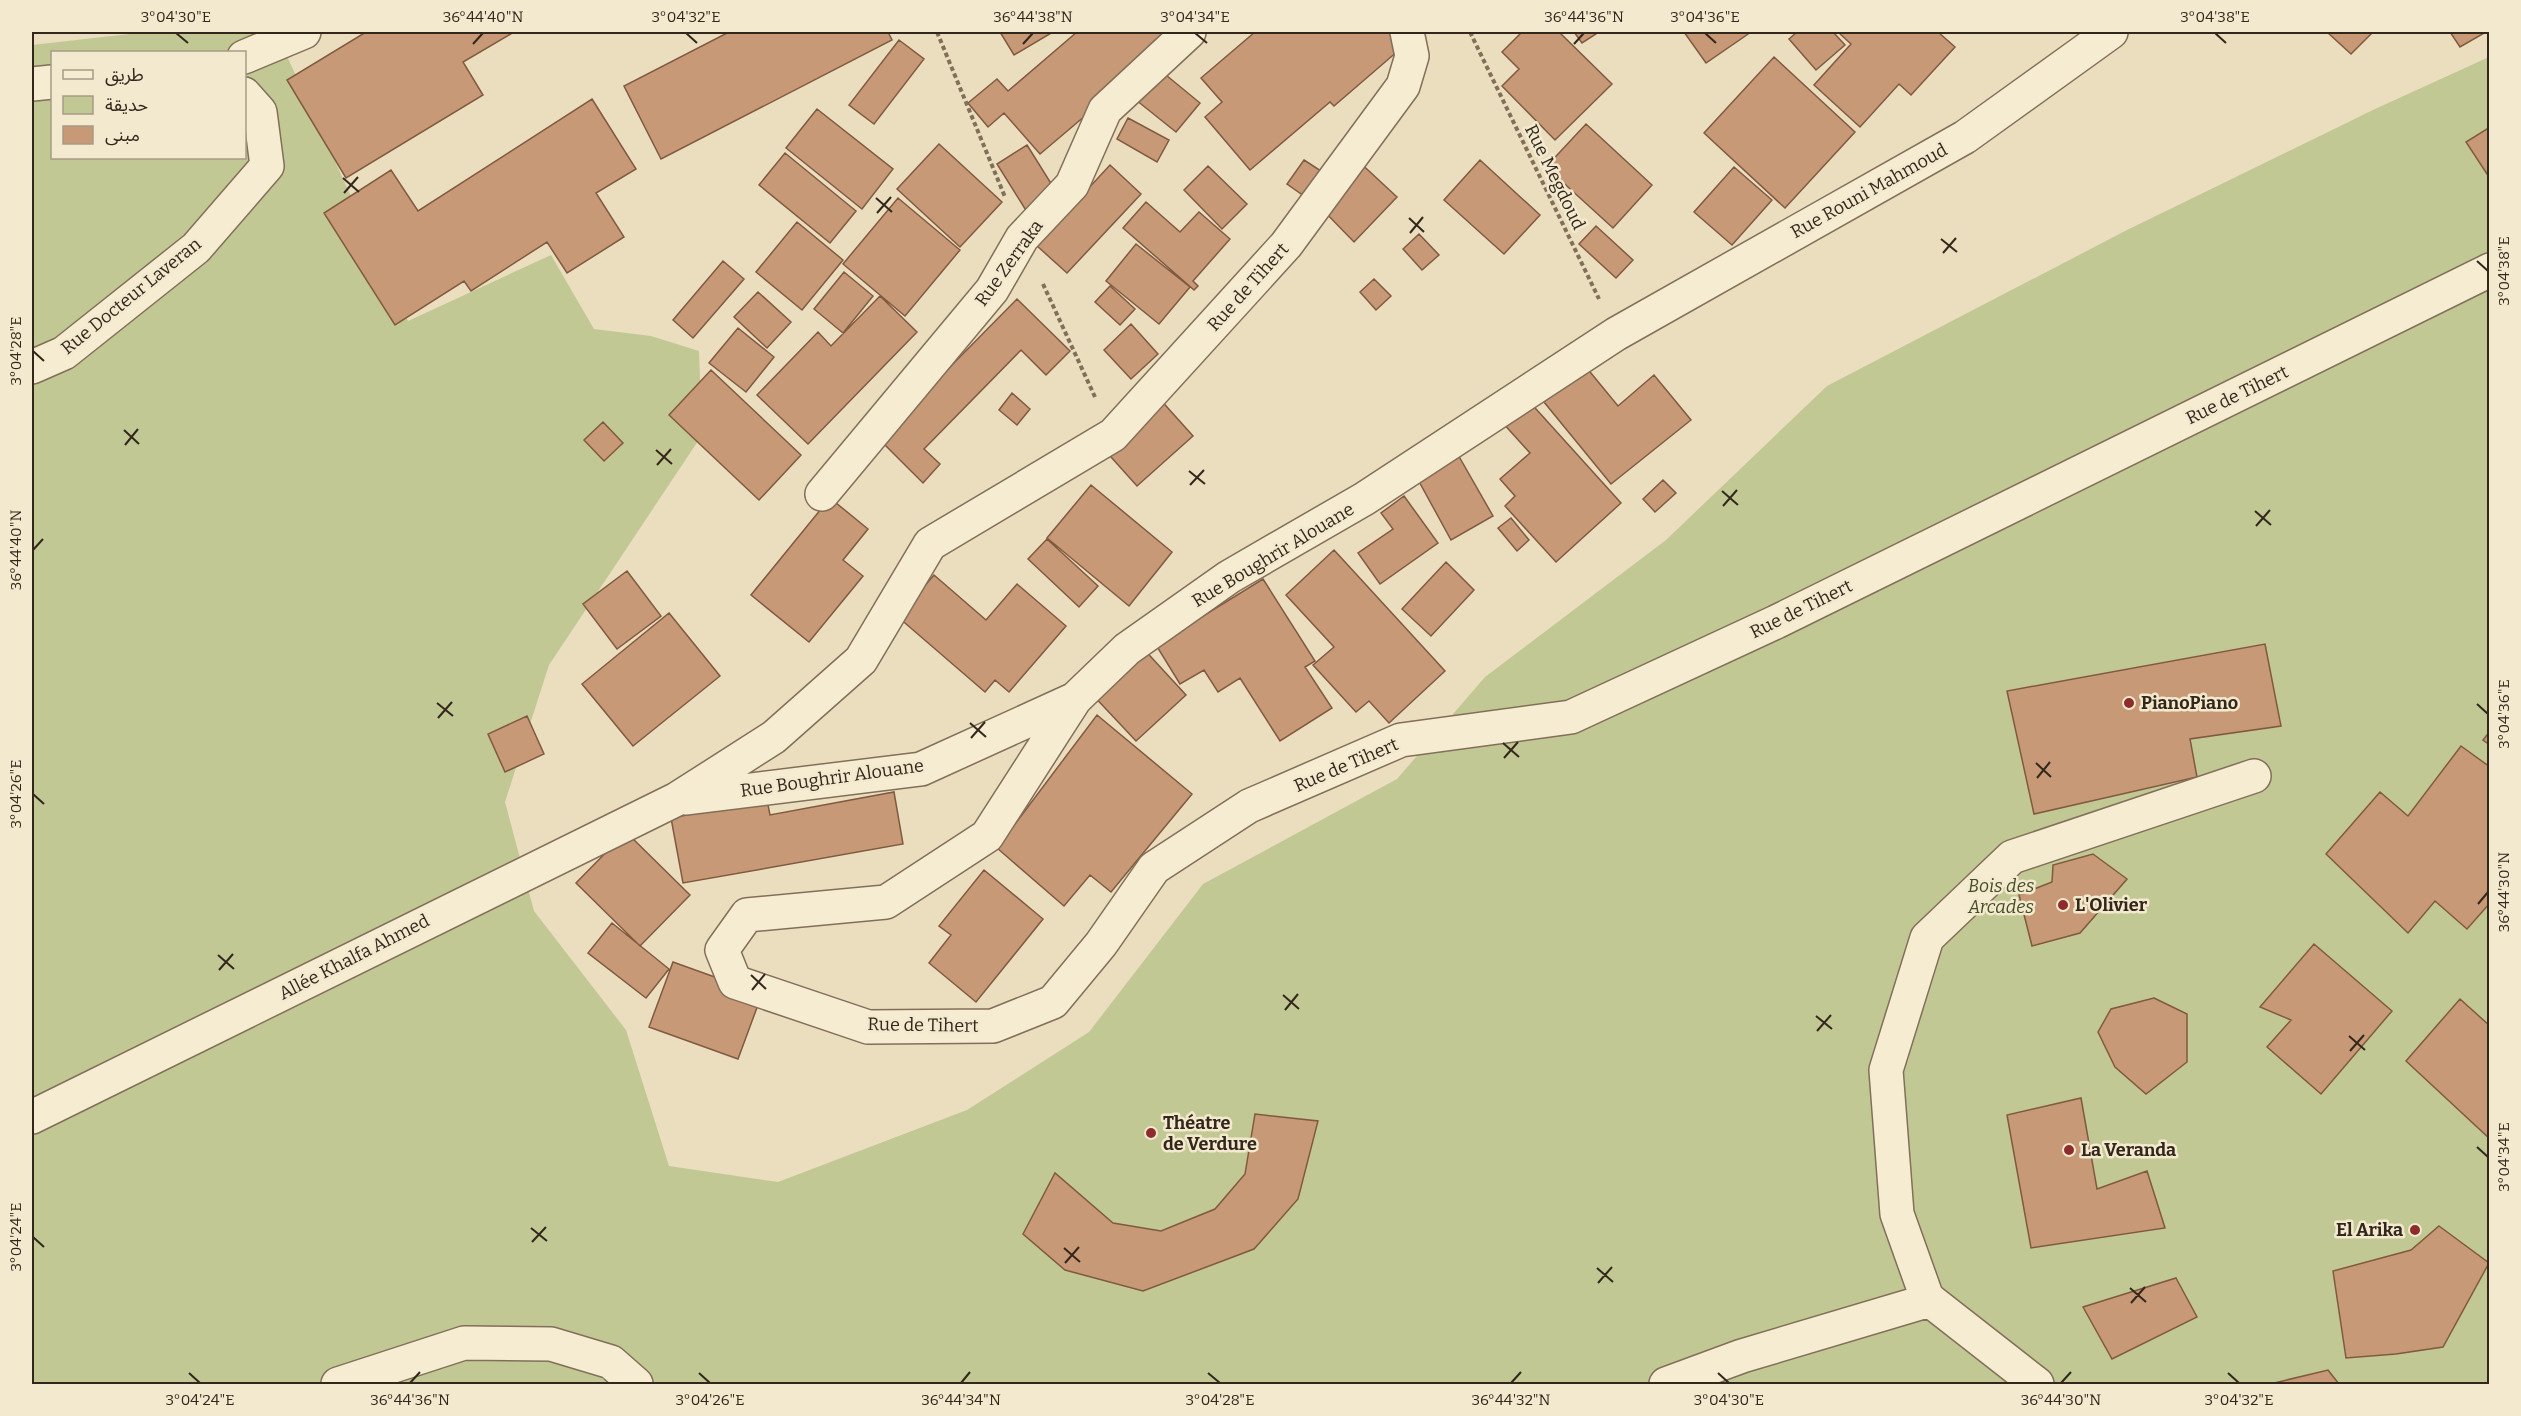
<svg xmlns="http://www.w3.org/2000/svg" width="2521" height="1416" font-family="Bitter,'Noto Sans Arabic',serif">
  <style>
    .green { fill: #c1c894; fill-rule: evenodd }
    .building { fill: #c79977; stroke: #805a40; stroke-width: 1.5 }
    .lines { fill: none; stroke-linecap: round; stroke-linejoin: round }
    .minor-casing { stroke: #826f59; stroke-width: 36 }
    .path { stroke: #826f59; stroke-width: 4; stroke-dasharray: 4.5 3; stroke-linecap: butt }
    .minor { stroke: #f6ecd2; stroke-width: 33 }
    .ticks { fill: none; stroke: #33271c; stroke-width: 2 }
    .poi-dot { fill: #8e2c2c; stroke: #f3e9ce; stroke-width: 2 }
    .labels { text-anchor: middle; stroke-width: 5; stroke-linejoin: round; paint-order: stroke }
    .street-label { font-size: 18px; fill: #33271c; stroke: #f3e9ce }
    .poi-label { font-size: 18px; font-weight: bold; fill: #33271c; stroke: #f3e9ce; text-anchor: start }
    .park-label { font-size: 18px; font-style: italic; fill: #434e24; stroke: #f3e9ce }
    .neatline { fill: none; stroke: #33271c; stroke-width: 2 }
    .ticks-label { font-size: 15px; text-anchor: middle; fill: #33271c }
  </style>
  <rect width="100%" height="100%" fill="#ebdebf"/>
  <path class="green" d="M147,32H276L408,321L551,255L594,329L651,336L699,351L702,435L549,665L505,802L534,911L626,1030L669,1166L778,1182L967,1110L1089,1032L1203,884L1397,779L1485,677L1666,540L1827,386L2127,230L2375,109L2489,57V1384H32V45ZM52,52H244V158H52Z"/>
  <path class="building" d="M366,32H514L463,62L483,95L346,178L287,80Z
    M729,32H888L892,40L661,159L624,86Z
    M1000,32H1053L1014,55Z
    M1077,32L1183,33L1040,154L1004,113L988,127L968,103L997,79L1008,91Z
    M1255,32H1395L1406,44L1334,106L1330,102L1250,170L1205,117L1222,102L1201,78Z
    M1522,32H1559L1612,84L1555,140L1502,86L1519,69L1502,52Z
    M1574,32H1599L1582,43Z
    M1684,32H1751L1706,63Z
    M1797,32H1833L1845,45L1816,70L1789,39Z
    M1838,32H1938L1955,47L1911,95L1899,84L1860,127L1814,85L1851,44Z
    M2327,32H2373L2351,54Z
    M2450,32H2486L2460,47Z
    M899,40L924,59L874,124L849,105Z
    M1774,57L1855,132L1785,208L1704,133Z
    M1155,66L1200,103L1176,132L1131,96Z
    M592,99L636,169L596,193L624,237L567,273L547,242L471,291L464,281L395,325L324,213L391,170L418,211Z
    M817,109L893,169L862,209L786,148Z
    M1128,118L1169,140L1157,162L1117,139Z
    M1586,124L1652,185L1613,228L1546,167Z
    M2490,127V177H2489L2466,142Z
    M939,144L1002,202L960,247L897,189Z
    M1027,145L1057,193L1027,212L997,164Z
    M785,153L856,211L830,243L759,185Z
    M1355,158L1397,197L1354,242L1319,206Z
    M1304,160L1321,171L1304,196L1287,184Z
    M1480,160L1540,215L1504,254L1444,200Z
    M1110,165L1141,194L1067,273L1036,245Z
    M1208,166L1247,204L1222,229L1184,190Z
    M1734,167L1772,200L1732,245L1694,212Z
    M898,198L960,250L905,316L843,264Z
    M1146,202L1180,232L1199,212L1230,239L1193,281L1198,286L1194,290L1123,228Z
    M797,222L843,260L802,310L756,272Z
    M1596,226L1633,260L1616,278L1579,244Z
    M1419,234L1439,255L1422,270L1403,249Z
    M1136,244L1190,287L1159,324L1106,281Z
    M723,261L744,279L693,338L673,320Z
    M844,272L873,296L843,333L814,309Z
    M1374,279L1391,296L1376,310L1360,292Z
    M1110,286L1135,309L1120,325L1095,302Z
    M758,292L791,322L767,348L734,317Z
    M880,296L917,332L808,444L757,395L818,332L831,346Z
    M1017,299L1070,351L1046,375L1021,350L924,449L940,464L923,483L879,439Z
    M1131,324L1158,354L1131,379L1104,350Z
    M738,328L774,357L746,392L709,363Z
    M1586,367L1618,406L1654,375L1691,420L1611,484L1544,402Z
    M711,370L801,455L759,500L669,415Z
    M1012,393L1030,409L1017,425L999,410Z
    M1158,397L1193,436L1137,486L1102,447Z
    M1527,399L1621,503L1556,562L1505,506L1515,496L1500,479L1530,453L1502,422Z
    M603,422L623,443L604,461L584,440Z
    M1457,453L1493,516L1451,540L1416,476Z
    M1663,480L1676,493L1655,512L1643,499Z
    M1091,485L1172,552L1129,606L1047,538Z
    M1404,496L1438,543L1380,584L1358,553L1393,529L1381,513Z
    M830,498L868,529L843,560L863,576L809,642L751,595Z
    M1511,518L1529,540L1517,551L1498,528Z
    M1047,539L1098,586L1079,607L1028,559Z
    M1334,550L1445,671L1389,723L1369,701L1356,712L1313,665L1334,647L1286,595Z
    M1446,562L1474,590L1431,636L1402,609Z
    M627,571L661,616L617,649L583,604Z
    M934,575L986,620L1017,584L1066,626L1009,692L995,680L985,692L898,617Z
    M1263,579L1315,661L1305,667L1332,708L1280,741L1240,678L1218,692L1204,670L1180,684L1156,645Z
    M669,613L720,676L633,746L582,684Z
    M2265,644L2281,726L2190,739L2197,777L2034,814L2007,691Z
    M1140,645L1186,695L1136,741L1090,692Z
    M1097,715L1192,794L1111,892L1090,875L1064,906L997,848Z
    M527,716L544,754L505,772L488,734Z
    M2490,731V745L2483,740Z
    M2461,746L2490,767V903L2467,929L2435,901L2408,933L2326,854L2380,792L2408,816Z
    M894,792L903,844L683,883L671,818L767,800L770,815Z
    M626,832L690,895L640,946L576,883Z
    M2093,854L2127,879L2080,933L2032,946L2019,895L2052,882L2053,865Z
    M984,870L1043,919L976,1002L929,963L951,935L939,926Z
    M612,923L669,969L646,998L588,953Z
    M2314,944L2392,1011L2321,1094L2267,1047L2291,1020L2260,1007Z
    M673,962L762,994L738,1059L649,1027Z
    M2154,998L2187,1014V1062L2146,1094L2115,1067L2098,1032L2111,1009Z
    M2460,999L2490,1026V1139L2406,1061Z
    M2081,1098L2097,1189L2147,1171L2165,1228L2031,1248L2007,1115Z
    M1255,1114L1318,1121L1298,1199L1254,1249L1143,1291L1065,1270L1023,1234L1055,1173L1113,1223L1161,1231L1215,1209L1245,1174Z
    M2439,1226L2489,1263L2443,1347L2396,1354L2346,1358L2333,1271L2411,1250Z
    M2176,1278L2197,1317L2112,1359L2083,1307Z
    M2328,1370L2339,1384H2270Z"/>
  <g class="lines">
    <g class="minor-casing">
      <path id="minor" d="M244,57L304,32
        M32,84L52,82
        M32,367L64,353L196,248L267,166L260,112L244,94
        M822,494L992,290L1022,238L1072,185L1105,110L1189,32
        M1075,699L987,836L886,902L747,915L722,950L735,982L868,1027L993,1026L1053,1002L1101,944L1154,868L1249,806L1401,740L1571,717L1776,622L2490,270
        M687,798L921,769L1075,699L1127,649L1229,577L1364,499L1616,334L1965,137L2111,32
        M32,1117L677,799L774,737L861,660L930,544L1113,435L1286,245L1403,86L1412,56L1407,32
        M338,1384L464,1343L551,1344L611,1362L636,1384
        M1666,1384L1742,1356L1930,1300
        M2037,1384L1927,1298L1897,1214L1886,1070L1927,938L2012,857L2254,776"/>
    </g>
    <path class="path" d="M937,32L1005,197
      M1470,32L1599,299
      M1043,284L1095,397"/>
    <use href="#minor" class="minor"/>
  </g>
  <path class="ticks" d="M176,33L188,43M686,33L697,43M1195,33L1207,43M1705,33L1716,43M2215,33L2226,43M473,44L483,33M1023,44L1033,33M1574,44L1584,33M343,178L359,192M344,193L358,177M876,198L892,212M877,213L891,197M1409,218L1424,232M1410,233L1423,217M1941,239L1957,252M1943,253L1956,238M2477,261L2488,271M33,351L44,361M124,430L139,444M125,445L138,429M656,450L672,464M657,465L671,449M1189,471L1205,484M1190,485L1204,470M1722,491L1738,505M1723,506L1737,490M2255,511L2271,525M2256,526L2270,510M33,550L43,539M437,703L453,716M2477,704L2488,714M438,718L452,702M970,723L986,737M971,738L985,722M1503,743L1519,757M1504,758L1518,742M2036,763L2051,777M2037,778L2050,762M33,794L44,804M2478,904L2488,892M218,955L234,969M219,970L233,954M751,975L766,989M752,990L765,974M1283,995L1299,1009M1285,1010L1298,994M1816,1016L1832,1029M1817,1031L1831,1015M2349,1036L2365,1050M2350,1051L2364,1035M2477,1147L2488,1157M531,1228L547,1241M33,1237L44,1247M532,1242L546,1227M1064,1248L1080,1262M1065,1263L1079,1247M1597,1268L1613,1282M1598,1283L1612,1267M2130,1288L2146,1302M2131,1303L2145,1287M189,1373L200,1383M699,1373L710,1383M1208,1373L1220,1383M1718,1373L1729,1383M2228,1373L2239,1383M410,1383L420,1372M961,1383L970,1372M1511,1383L1521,1372M2061,1383L2071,1372"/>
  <g class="poi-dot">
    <circle cx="2129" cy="703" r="6"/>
    <circle cx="2063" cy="905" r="6"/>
    <circle cx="1151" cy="1133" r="6"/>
    <circle cx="2069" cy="1150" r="6"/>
    <circle cx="2415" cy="1230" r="6"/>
  </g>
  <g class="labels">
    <g class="street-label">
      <text transform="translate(1555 177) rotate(64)" y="6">Rue Megdoud</text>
      <text transform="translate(1869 191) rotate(-29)" y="6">Rue Rouni Mahmoud</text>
      <text transform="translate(1009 263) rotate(-54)" y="6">Rue Zerraka</text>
      <text transform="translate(1248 287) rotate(-48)" y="6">Rue de Tihert</text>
      <text transform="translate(131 296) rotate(-39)" y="6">Rue Docteur Laveran</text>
      <text transform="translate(2237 395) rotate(-26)" y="6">Rue de Tihert</text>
      <text transform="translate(1273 555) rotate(-31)" y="6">Rue Boughrir Alouane</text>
      <text transform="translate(1801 609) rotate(-26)" y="6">Rue de Tihert</text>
      <text transform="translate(1346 765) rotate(-23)" y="6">Rue de Tihert</text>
      <text transform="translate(832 778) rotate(-8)" y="6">Rue Boughrir Alouane</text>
      <text transform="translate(354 957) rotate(-27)" y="6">Allée Khalfa Ahmed</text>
      <text transform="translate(923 1025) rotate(1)" y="6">Rue de Tihert</text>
    </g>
    <g class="poi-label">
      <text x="2141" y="709">PianoPiano</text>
      <text x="2075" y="911">L'Olivier</text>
      <text x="1163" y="1129">Théatre<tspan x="1163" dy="21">de Verdure</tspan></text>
      <text x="2081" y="1156">La Veranda</text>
      <text x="2403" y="1236" text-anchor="end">El Arika</text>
    </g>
    <g class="park-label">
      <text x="2001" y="892">Bois des<tspan x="2001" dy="21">Arcades</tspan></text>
    </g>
  </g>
  <rect width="2521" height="1416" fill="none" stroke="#f3e9ce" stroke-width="66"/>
  <rect x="51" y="51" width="195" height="108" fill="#f3e9ce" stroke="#a69b87" stroke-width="1.5"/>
  <rect x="63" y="70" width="30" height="9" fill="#f6ecd2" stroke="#a69b87" stroke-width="1.5"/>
  <text x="105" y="81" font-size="18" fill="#33271c">طريق</text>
  <rect x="63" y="96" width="30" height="18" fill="#c1c894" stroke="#a69b87" stroke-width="1.5"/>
  <text x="105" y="111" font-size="18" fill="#33271c">حديقة</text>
  <rect x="63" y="126" width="30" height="18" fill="#c79977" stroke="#a69b87" stroke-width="1.5"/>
  <text x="105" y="141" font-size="18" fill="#33271c">مبنى</text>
  <rect x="33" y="33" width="2455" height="1350" class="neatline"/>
  <g class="ticks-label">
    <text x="176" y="22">3°04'30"E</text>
    <text x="483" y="22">36°44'40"N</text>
    <text x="686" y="22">3°04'32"E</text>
    <text x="1033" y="22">36°44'38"N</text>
    <text x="1195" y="22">3°04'34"E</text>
    <text x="1584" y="22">36°44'36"N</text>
    <text x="1705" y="22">3°04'36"E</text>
    <text x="2215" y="22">3°04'38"E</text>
    <text transform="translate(2504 271) rotate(-90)" y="5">3°04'38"E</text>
    <text transform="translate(16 351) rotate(-90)" y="5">3°04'28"E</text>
    <text transform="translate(16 550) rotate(-90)" y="5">36°44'40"N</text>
    <text transform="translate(2504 714) rotate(-90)" y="5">3°04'36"E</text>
    <text transform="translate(16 794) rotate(-90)" y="5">3°04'26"E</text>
    <text transform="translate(2504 892) rotate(-90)" y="5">36°44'30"N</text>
    <text transform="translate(2504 1157) rotate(-90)" y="5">3°04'34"E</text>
    <text transform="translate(16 1237) rotate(-90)" y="5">3°04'24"E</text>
    <text x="200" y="1405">3°04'24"E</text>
    <text x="410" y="1405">36°44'36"N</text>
    <text x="710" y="1405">3°04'26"E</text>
    <text x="961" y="1405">36°44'34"N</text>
    <text x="1220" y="1405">3°04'28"E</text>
    <text x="1511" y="1405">36°44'32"N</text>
    <text x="1729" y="1405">3°04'30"E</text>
    <text x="2061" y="1405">36°44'30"N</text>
    <text x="2239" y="1405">3°04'32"E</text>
  </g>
</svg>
